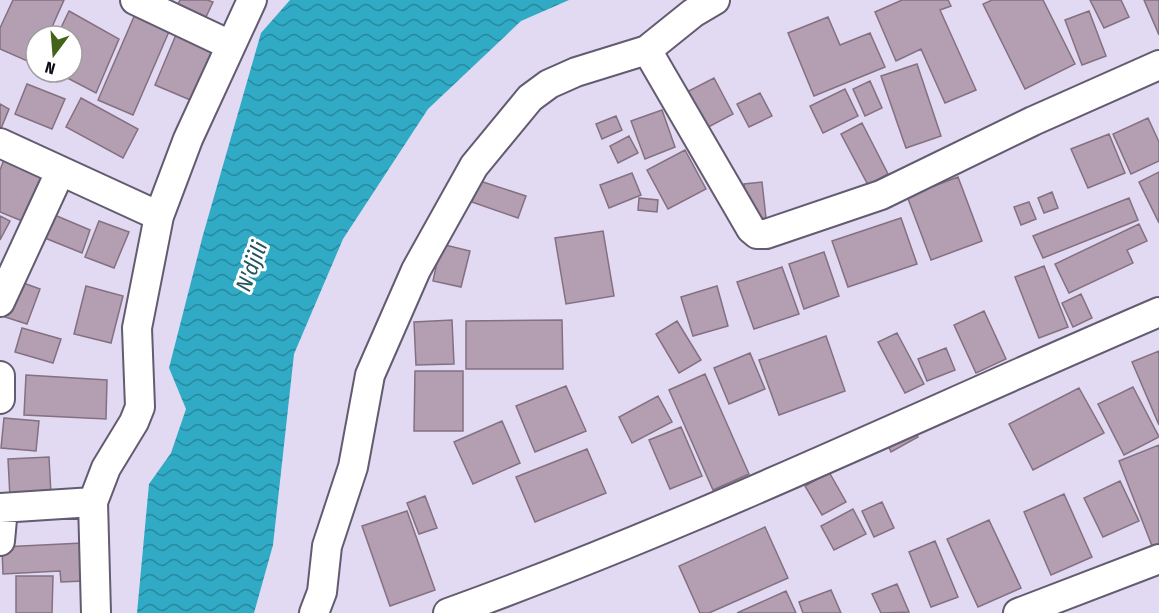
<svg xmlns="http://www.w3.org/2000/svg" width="1159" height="613" font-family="'Fira Sans Condensed',sans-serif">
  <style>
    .water { fill: url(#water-waves) }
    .building { fill: #b39fb1; stroke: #837081; stroke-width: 1.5 }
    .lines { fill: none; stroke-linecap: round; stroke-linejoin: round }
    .street-casing { stroke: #635b70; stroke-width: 32 }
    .street { stroke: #fff; stroke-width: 28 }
    .labels { text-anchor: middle; stroke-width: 6; stroke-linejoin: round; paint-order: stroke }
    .water-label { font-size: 22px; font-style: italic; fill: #23535f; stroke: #fff }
  </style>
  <defs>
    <pattern id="water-waves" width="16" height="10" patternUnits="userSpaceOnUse" patternTransform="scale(1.5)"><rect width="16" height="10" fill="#30aac5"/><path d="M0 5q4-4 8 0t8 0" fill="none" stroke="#27899f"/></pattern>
  </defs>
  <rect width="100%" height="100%" fill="#e2d9f2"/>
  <path class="water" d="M290,0H569L521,21L428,109L343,239L294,354L273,545L254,613H137L149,484L171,453L186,409L169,368L203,235L261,33Z"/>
  <path class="building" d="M13,0H64L48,36H36L34,64L0,49V28Z
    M180,0H207L213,2L206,17L178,4Z
    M902,0H948L951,6L940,10L976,90L945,103L921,49L896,61L875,12Z
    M992,0H1043L1075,64L1025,89L983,4Z
    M1090,0H1121L1129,17L1104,28Z
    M1144,0H1159V35Z
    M69,11L119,39L96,93L56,72H72V36H57Z
    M1089,11L1106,56L1082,65L1065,20Z
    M136,12L171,27L133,115L98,100Z
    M828,17L840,45L870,33L885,67L814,96L788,33Z
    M178,30L218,47L195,102L155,85Z
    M917,64L941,136L906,148L881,76Z
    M714,78L733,114L699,132L679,96Z
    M870,81L882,108L865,116L853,89Z
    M27,84L65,99L52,129L15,114Z
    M845,89L858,116L823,133L810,106Z
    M760,93L772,116L749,127L737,104Z
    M81,98L138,129L123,158L66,127Z
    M0,104L9,109L0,131Z
    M662,110L675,147L645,159L631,121Z
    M616,116L622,130L602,139L596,124Z
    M1148,118L1159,142V161L1131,174L1113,134Z
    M862,123L888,174L868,185L841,134Z
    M1109,134L1125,173L1088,188L1071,149Z
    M629,136L638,153L618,163L610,146Z
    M685,150L706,189L668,209L647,170Z
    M5,157L47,173L27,223L0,212V170Z
    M1159,172V223L1139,182Z
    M632,173L641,195L609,208L600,185Z
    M958,177L982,241L931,260L907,196Z
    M480,181L526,196L518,218L472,202Z
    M762,182L766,218L749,219L744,184Z
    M1052,192L1058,208L1044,213L1038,198Z
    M639,198L658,200L657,212L638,210Z
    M1129,198L1138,220L1043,258L1033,236Z
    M1029,202L1036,219L1021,225L1014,207Z
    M45,211L90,230L82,253L35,234Z
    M0,216L10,221L0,240Z
    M901,218L917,264L848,287L832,241Z
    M99,221L129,232L114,268L85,257Z
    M1139,224L1147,241L1127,250L1133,263L1069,293L1055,264Z
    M603,231L614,296L566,304L555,238Z
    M441,244L470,251L461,287L433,281Z
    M824,252L839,296L804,309L789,264Z
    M1044,266L1068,327L1039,338L1015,277Z
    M782,267L799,314L754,329L737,282Z
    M15,280L40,289L27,324L2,316Z
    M86,286L123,296L111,343L74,334Z
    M717,286L728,326L693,336L681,297Z
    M1081,294L1092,318L1073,327L1062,303Z
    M984,311L1006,359L976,373L954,325Z
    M452,320L454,364L416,365L414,322Z
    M562,320L563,369H466V321Z
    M677,321L701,360L679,373L656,334Z
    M22,328L61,339L53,363L15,352Z
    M897,333L924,384L905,393L878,342Z
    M826,336L845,391L779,415L759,360Z
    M946,348L955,370L927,381L918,359Z
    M1159,351V425L1132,362Z
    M750,353L765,389L729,404L714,368Z
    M415,371H463V431H414Z
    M705,374L749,474L713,490L669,390Z
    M26,375L107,380L106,419L24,415Z
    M566,386L586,431L535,452L516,406Z
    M1133,387L1159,437L1124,455L1098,404Z
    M1079,388L1104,433L1033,470L1009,424Z
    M658,396L672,422L632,443L619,417Z
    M4,418L39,421L36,451L1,448Z
    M502,421L520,463L473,484L454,442Z
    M681,427L702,476L670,489L649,440Z
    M913,428L918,437L891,452L886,441Z
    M1159,445V549L1154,551L1119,461Z
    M587,449L606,493L535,522L516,477Z
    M49,457L51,495L10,498L8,459Z
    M829,472L846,502L822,515L805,486Z
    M1120,481L1139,521L1103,537L1084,498Z
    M1064,494L1092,557L1051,575L1024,512Z
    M425,496L437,528L419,534L407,503Z
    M882,502L894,528L874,537L862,511Z
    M853,509L866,534L834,550L821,526Z
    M407,511L435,590L390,606L362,526Z
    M989,520L1021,588L978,607L947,539Z
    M765,527L788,578L709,613H700L679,566Z
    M935,541L958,597L931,607L909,552Z
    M82,543L84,581L61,582L60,571L3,574L2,547Z
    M16,576H53L52,613H16Z
    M897,584L909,612L881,613L872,594Z
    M831,590L841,613H803L799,602Z
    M786,591L796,613H737Z"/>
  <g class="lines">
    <g class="street-casing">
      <path id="street" d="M135,0L230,45
        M647,50L751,229L757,234H766L881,195L1033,121L1159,65
        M0,143L159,216
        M0,302L60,172
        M0,376V399
        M0,508L93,502
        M0,541L3,508
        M96,613L93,502L106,468L134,422L140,407L137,328L159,216L188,139L252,0
        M314,613L322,592L327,546L353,467L370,375L416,270L474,166L530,98L549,84L576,72L647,50L693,13L715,0
        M448,613C690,526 923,413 1159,312
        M1018,613L1159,559"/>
    </g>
    <use href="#street" class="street"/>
  </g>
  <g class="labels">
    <g class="water-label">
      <text transform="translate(251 266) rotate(-69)" y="8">N'djili</text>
    </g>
  </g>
  <g transform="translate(54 54) rotate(196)"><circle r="28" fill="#ffffff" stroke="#9f9ea1" stroke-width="1.5"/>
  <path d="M0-4.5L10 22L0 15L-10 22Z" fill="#426319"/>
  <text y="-9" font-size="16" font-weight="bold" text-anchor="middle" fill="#0f0c14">N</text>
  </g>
</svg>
